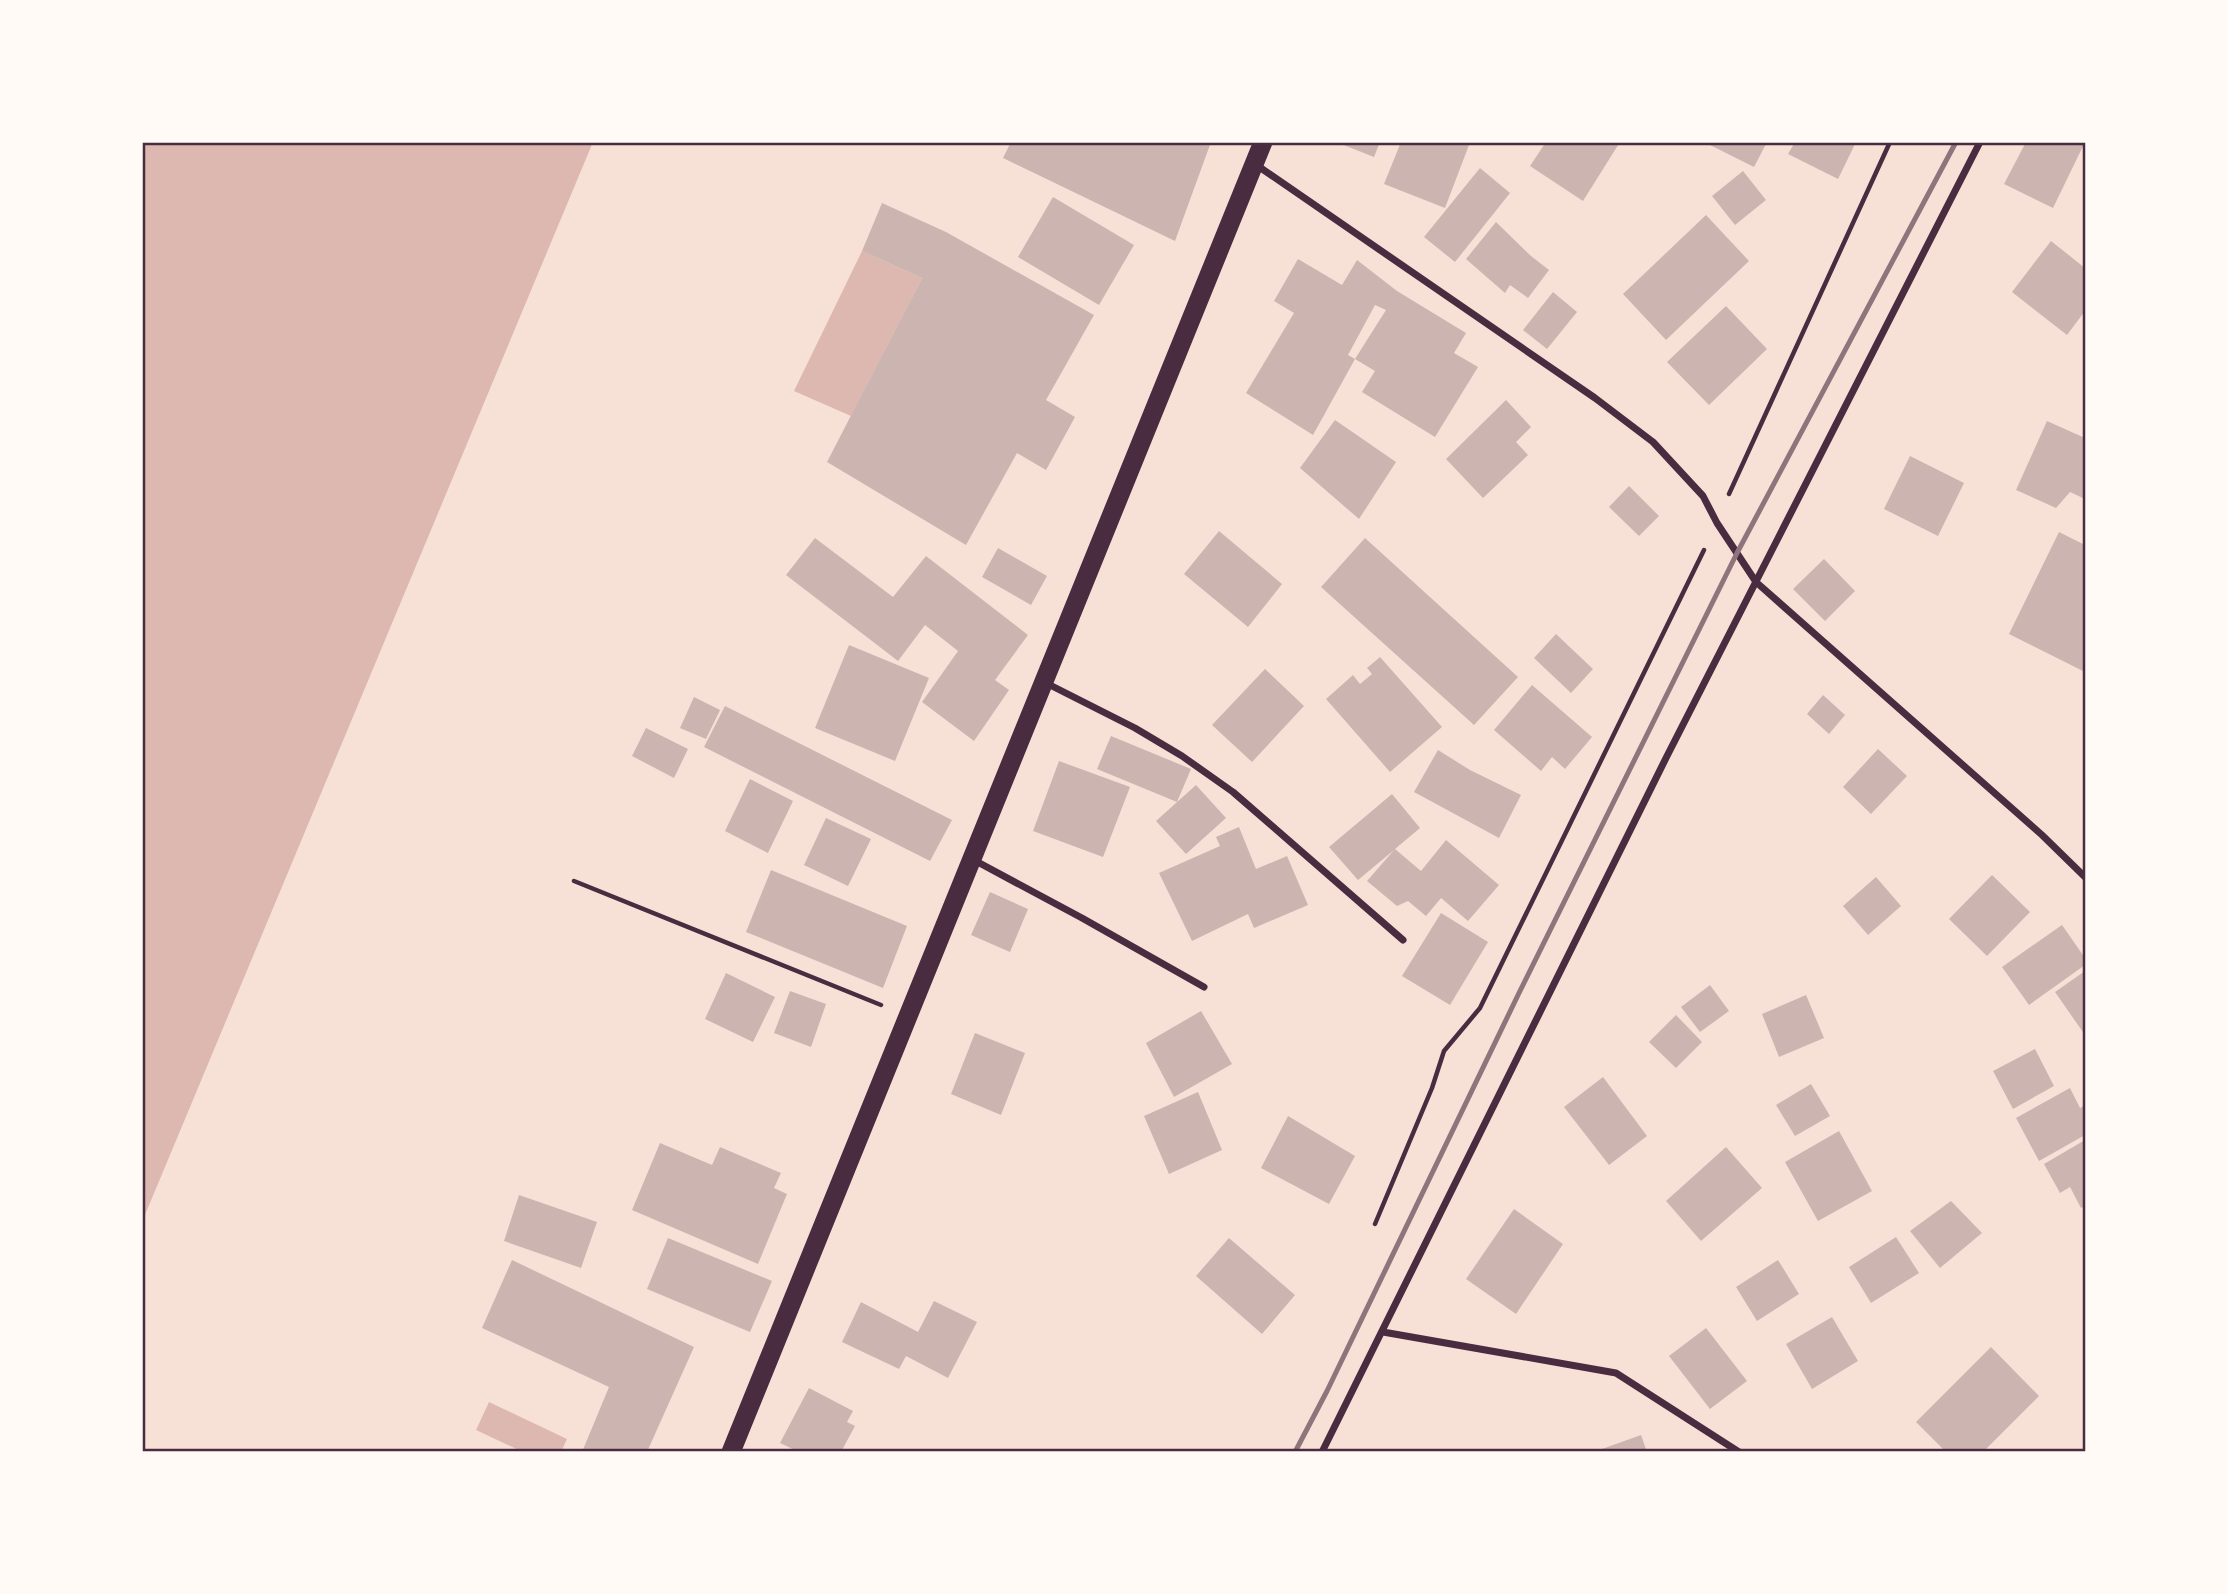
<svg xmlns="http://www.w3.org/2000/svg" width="2227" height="1594" font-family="Manrope,sans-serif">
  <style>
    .water { fill: #dcb8b0 }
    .building { fill: #ccb4b1; fill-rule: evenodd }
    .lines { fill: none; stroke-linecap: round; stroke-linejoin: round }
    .path { stroke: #4a2c40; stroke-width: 4.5 }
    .minor { stroke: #4a2c40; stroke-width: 7 }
    .trunk { stroke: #4a2c40; stroke-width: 19 }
    .rail { stroke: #8f747c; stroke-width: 5 }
    .neatline { fill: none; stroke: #4a2c40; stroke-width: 2.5 }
  </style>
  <rect width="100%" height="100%" fill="#f7e1d7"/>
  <path class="water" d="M142,142H593L142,1222Z
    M862,251L922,278L851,416L794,391Z
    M489,1402L567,1439L561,1452H523L476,1430Z"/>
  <path class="building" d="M1011,142H1211L1175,241L1003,158Z
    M1336,142H1380L1374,157Z
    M1401,142H1460L1469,145L1445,208L1384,184Z
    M1546,142H1620L1583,201L1530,166Z
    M1704,142H1767L1754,167Z
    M1795,142H1856L1838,179L1788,154Z
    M2026,142H2085L2053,208L2004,184Z
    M1480,168L1510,193L1455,262L1424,237Z
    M1743,171L1766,200L1735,225L1712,196Z
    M1053,197L1134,245L1099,305L1018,257Z
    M882,203L946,232L1094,315L1046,400L1075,417L1046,470L1017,453L966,545L827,462L922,278L862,251Z
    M1706,215L1749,261L1666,340L1623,294Z
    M1496,222L1531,256L1549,270L1528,298L1510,285L1505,293L1466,259Z
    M2051,241L2085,268V311L2067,335L2012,292Z
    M1298,259L1342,285L1357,260L1397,291L1466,333L1454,353L1478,367L1435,437L1362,392L1375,371L1355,359L1313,435L1246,393L1294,313L1274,301ZM1375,305L1386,310L1355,359L1348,355Z
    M1553,292L1577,312L1547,349L1523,330Z
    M1726,306L1767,349L1709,405L1667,362Z
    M1506,400L1531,427L1516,442L1528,455L1483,498L1446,459Z
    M1335,420L1396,462L1359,519L1300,468Z
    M2047,421L2085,438V499L2070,492L2056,508L2016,490Z
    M1910,456L1964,483L1938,536L1884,509Z
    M1629,486L1659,516L1639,536L1609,507Z
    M1219,531L1282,584L1248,627L1184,574Z
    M2059,532L2085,545V672L2009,634Z
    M815,538L893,597L926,556L1028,635L995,680L1009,690L974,741L922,702L958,651L925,625L898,661L786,575Z
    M1365,538L1518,677L1474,725L1321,587Z
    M998,548L1047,576L1031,605L982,577Z
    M1824,559L1855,591L1825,621L1793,589Z
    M1556,634L1593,669L1571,693L1534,658Z
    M849,645L929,678L895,761L815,728Z
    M1380,657L1442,727L1390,772L1326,699L1353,675L1360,684L1372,674L1367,668Z
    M1265,669L1304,706L1252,762L1212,725Z
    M1532,685L1592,737L1565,769L1552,757L1541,771L1494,730Z
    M1823,695L1845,715L1829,734L1807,714Z
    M694,697L720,710L706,739L680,728Z
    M725,706L952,820L930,861L704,747Z
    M646,728L688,749L674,778L632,756Z
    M1111,736L1191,769L1177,802L1097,769Z
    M1878,749L1907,776L1871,814L1843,787Z
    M1438,750L1470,770L1521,795L1499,838L1414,792Z
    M1059,761L1130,787L1103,857L1033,831Z
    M750,779L793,801L768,853L725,831Z
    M1196,785L1226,818L1186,854L1156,821Z
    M1392,794L1420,828L1395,849L1421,871L1446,840L1499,885L1468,921L1441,898L1426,916L1408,901L1397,906L1367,881L1394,850L1358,880L1329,847Z
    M826,818L871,839L848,886L804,865Z
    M1239,827L1256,869L1287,856L1308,905L1254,928L1248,914L1192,941L1159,873L1220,846L1216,837Z
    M771,870L907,926L883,988L746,932Z
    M1992,875L2030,912L1987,956L1949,919Z
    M1876,877L1901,906L1868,935L1843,906Z
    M990,892L1028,909L1010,952L971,935Z
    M1441,913L1488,942L1450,1005L1402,976Z
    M2062,925L2085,958V965L2029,1005L2002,967Z
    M2085,971V1035L2055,992Z
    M726,973L775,997L753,1042L705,1019Z
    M1710,985L1729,1011L1700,1032L1681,1007Z
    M790,991L826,1004L811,1047L774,1033Z
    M1806,995L1824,1038L1779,1057L1762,1014Z
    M1201,1011L1232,1064L1174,1097L1146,1043Z
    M1676,1015L1702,1042L1676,1068L1649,1042Z
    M975,1033L1025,1053L1001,1115L951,1094Z
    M2035,1049L2054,1086L2013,1109L1993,1071Z
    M1603,1077L1647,1136L1609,1165L1564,1107Z
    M1811,1084L1830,1116L1795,1136L1776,1105Z
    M2070,1088L2080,1108L2085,1105V1135L2039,1161L2016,1118Z
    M1198,1092L1222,1150L1169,1174L1144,1116Z
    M1288,1116L1355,1156L1329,1204L1261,1168Z
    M1839,1131L1872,1191L1818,1221L1785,1162Z
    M2085,1140V1206L2081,1208L2070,1187L2060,1193L2044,1164Z
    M660,1143L712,1165L720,1147L781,1173L774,1188L787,1194L758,1264L632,1210Z
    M1726,1147L1762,1188L1701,1241L1666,1201Z
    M519,1195L597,1222L581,1268L504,1241Z
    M1951,1201L1982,1233L1940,1268L1910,1231Z
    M1514,1209L1563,1244L1516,1314L1466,1279Z
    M1896,1237L1919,1273L1871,1303L1849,1267Z
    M668,1238L772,1281L750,1332L647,1289Z
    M1229,1238L1295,1295L1262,1334L1196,1276Z
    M512,1260L694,1347L647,1452H582L609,1387L482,1328Z
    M1778,1260L1799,1294L1757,1321L1736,1287Z
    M934,1301L977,1322L948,1378L906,1356L899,1369L842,1342L861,1302L918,1332Z
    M1832,1317L1858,1361L1812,1389L1786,1344Z
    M1706,1328L1747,1381L1710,1409L1669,1356Z
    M1991,1347L2039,1396L1983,1452H1946L1916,1422Z
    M809,1388L853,1411L847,1422L855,1426L841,1452H799L780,1443Z
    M1641,1435L1647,1452H1603L1602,1449Z"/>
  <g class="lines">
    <path class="path" d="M1729,494L1890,142
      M574,881L881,1005
      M1375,1224L1432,1088L1444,1051L1480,1008L1704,550"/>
    <path class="minor" d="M1255,164L1595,398L1653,442L1703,496L1717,523L1756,582L2042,835L2085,877
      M1044,682L1135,728L1182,756L1233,792L1403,940
      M972,859L1082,918L1204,987
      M1383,1332L1616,1373L1739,1452
      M1322,1452L1666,758L1980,142"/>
    <path class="trunk" d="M731,1452L1263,142"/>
    <path class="rail" d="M1295,1452L1327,1391L1519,993L1737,553L1956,142"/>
  </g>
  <rect width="2227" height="1594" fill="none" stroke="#fffaf5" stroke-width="287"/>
  <rect x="144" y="144" width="1940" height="1306" class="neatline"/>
</svg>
